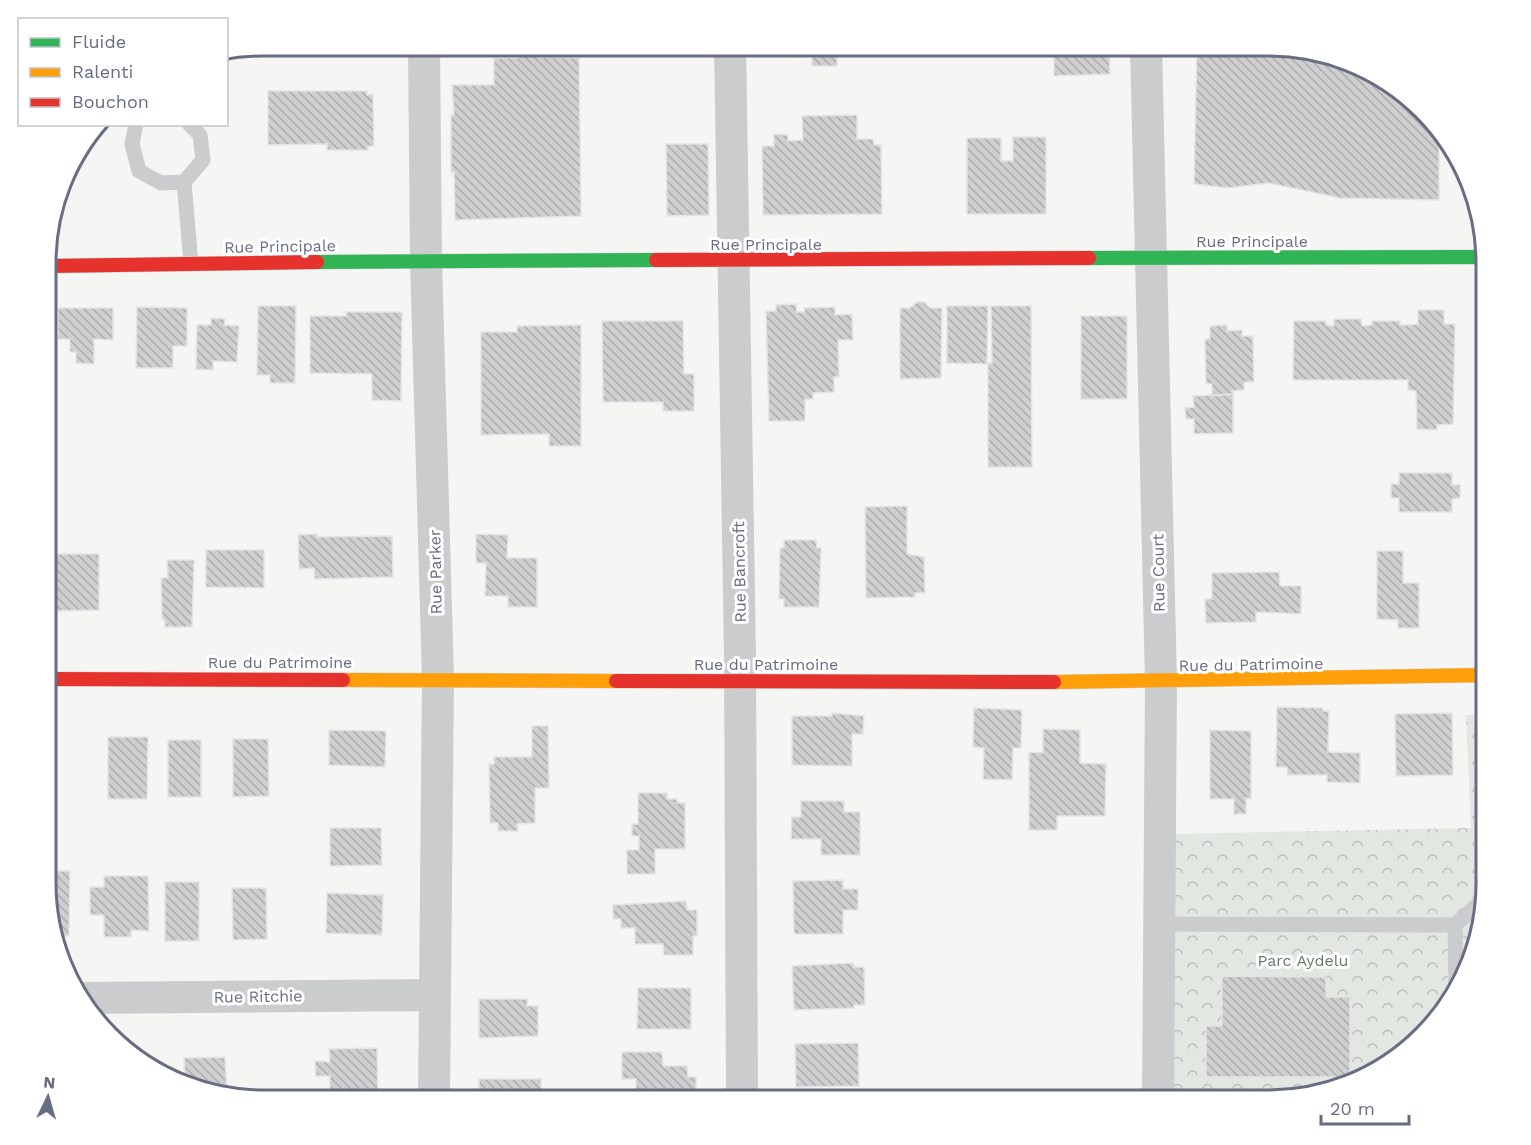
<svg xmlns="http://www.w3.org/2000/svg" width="1531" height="1145" font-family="'Work Sans',sans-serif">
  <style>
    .park { fill: url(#park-crowns) }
    .building { fill: url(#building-back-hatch); stroke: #e4e4e4; stroke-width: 1.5 }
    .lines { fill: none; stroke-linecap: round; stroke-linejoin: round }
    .fast-casing { stroke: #d1d1d2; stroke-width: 15 }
    .slow-casing { stroke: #d1d1d2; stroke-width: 15 }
    .jam-casing { stroke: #d1d1d2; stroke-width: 15 }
    .lane { stroke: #cbccce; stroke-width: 15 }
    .street { stroke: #cbccce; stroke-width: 32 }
    .fast { stroke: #30b455; stroke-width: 14 }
    .slow { stroke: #ff9f0a; stroke-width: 14 }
    .jam { stroke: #e5322d; stroke-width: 14 }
    .labels { text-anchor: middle; stroke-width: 6; stroke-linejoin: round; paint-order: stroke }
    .street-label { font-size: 16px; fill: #686d82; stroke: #fff }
    .park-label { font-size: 16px; fill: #667a69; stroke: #fff }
    .rim { fill: none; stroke: #686d82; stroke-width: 3 }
  </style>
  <defs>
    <pattern id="park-crowns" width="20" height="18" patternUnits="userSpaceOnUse" patternTransform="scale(1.5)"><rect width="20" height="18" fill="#e2e7e2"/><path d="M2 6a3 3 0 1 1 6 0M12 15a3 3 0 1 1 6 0" fill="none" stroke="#bbbfbd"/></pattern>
    <pattern id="building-back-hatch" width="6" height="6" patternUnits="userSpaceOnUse" patternTransform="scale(1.5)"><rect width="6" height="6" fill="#cfcfd0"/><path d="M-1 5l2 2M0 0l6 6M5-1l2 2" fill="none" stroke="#acacae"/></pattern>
  </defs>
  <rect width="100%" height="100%" fill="#f5f5f4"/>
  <path class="park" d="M1486,714V897L1470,966L1432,1026L1364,1078L1269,1100H1172V834L1471,828L1466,715Z"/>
  <path class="building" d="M769,45H837V66H812V53L807,54V57L769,55Z
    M1054,45H1109L1110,74L1054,76Z
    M1197,45H1283L1352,61L1412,99L1439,134V200L1340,198L1269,183L1228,188L1194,184Z
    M518,46H537V57L579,58L581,216L455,220L454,172H451V115H454L452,85H494V58H518Z
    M268,91H367V95L373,94L374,146H368V150H327V144L268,145Z
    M857,115V139H873L874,145H881L882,214L763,215L762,146H774V134L788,135V141L803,140L802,116Z
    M1013,137H1046V214H967V138H1001V161H1013Z
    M666,144H708L709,215L667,216Z
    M917,302H924L930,308H942L941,378L900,379V308H910Z
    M796,304L797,312H805L804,308L835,307V315L852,314L853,340H838L839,377H834V392L813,393V399H805V421H769L766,311H776V305Z
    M258,306H296L295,383H270V375H257Z
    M947,306H988L987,364L947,363Z
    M991,306H1031L1032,467H988V363H992Z
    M137,307L187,308V346H173V368H136Z
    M58,308H113V340L94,339V364L76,363V352H70V339H58Z
    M1418,310H1444V324H1455L1453,424L1437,425V430L1417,429L1416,391L1408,390V380H1293L1294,321H1326V325L1334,326V319H1361L1362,326L1372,325V321H1400V325H1407L1418,324Z
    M346,312H402L401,401L372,400V374L310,373V316H346Z
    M1081,316H1127V399H1081Z
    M211,318L225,319L224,325L239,326L237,362L213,361V370L196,369L197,325H211Z
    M602,321H683L684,374H694V411H663V402H603Z
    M581,325V446H549V434L481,435V332H517V326Z
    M1227,325V331L1242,330V336H1253L1254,382H1244V390L1232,391L1233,394L1212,396V384H1206L1205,339H1210V326Z
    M1233,394V433L1194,434V419H1186L1185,408L1194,407L1193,396Z
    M1399,473H1452V485H1460V498L1452,499V512H1399V498H1391V484H1399Z
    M907,506V554L924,557L925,593H915V597L866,598L865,507Z
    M317,534V537L392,536L393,577L315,579L314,568L299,569L298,535Z
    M476,534L508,535L507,558H537V607H508V596H485L486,563H476Z
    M784,540H816L817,548H821L819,607H784V599H779L780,548H784Z
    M206,550H264V588L206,587Z
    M1377,551H1403V583H1419V628H1398V620L1377,619Z
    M53,554H99V610L54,611Z
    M167,560H194L192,627H165V620L162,619L161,578H168Z
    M1279,572L1280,586H1301V614L1256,612V622L1206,623L1205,599H1212V573Z
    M1277,707L1322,708L1323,711H1329L1328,752L1360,753V783L1327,782V775H1288L1287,767H1276Z
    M974,708L1022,710L1021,748H1013L1012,780L983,779L984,748L973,747Z
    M832,713L864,716L863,734H852V766L792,765V716H832Z
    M1452,713L1453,775L1396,776L1395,714Z
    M46,719H50L51,756L47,757L48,778H46Z
    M532,726H548L549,788H535V823L517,824L518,831H498V823H490L489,764H494V757H532Z
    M1043,729L1080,730V763L1106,764L1105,816H1057V830H1029V752L1043,753Z
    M329,730L386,731L385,767L329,765Z
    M1210,730L1251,731V799L1246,798V814H1234V799H1210Z
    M108,737H148L147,799H108Z
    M233,739H268L269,796L233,797Z
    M168,740H201V797H168Z
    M638,793H667V799H677V803H685V849H655V874H627V850H639V836H632V824H638Z
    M801,801H844V812H860V855H821V839H791L792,817H801Z
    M330,828H381L382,865L330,866Z
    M46,871H70L69,936H56L45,897Z
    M104,876H148L149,931L131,930V937H104V915H90V887H104Z
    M843,880V889H858V910H843V934H794L793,881Z
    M165,882H199V941H165Z
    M232,888H266L267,939L233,940Z
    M327,893L383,895L382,935L326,933Z
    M686,901L687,910H697V936H693V955H664L663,944H635V928H621V919H613V905Z
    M853,963L854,967H864L865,1005H854V1008L794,1010L792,966Z
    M1222,976L1326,977V997H1350V1077H1206V1026H1222Z
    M638,988H691V1029H637Z
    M479,999H527V1006H538V1036L479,1038Z
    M858,1043L859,1086L796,1087L795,1044Z
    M377,1048L378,1100H330V1076H316L315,1061L330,1062L329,1049Z
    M622,1052H662L663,1066H687L688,1077H696V1099L636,1100V1079H622Z
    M225,1057L227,1095L185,1085L184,1058Z
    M479,1079H541V1100H479Z"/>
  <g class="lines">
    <g class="fast-casing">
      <path id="fast" d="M1089,258L1485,257
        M317,262L656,260"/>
    </g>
    <g class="slow-casing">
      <path id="slow" d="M343,680L616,681
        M1054,682L1486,675"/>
    </g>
    <g class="jam-casing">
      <path id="jam" d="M656,260L1089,258
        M47,266L317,262
        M46,679L343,680
        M616,681L1054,682"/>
    </g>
    <path class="lane" d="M136,124L132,144L139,171L161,183L184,182L191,264
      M184,182L203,160L200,135L189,124
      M1159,924L1455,925
      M1456,987L1455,925L1486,897"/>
    <path class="street" d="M424,45L426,261L438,678L434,1100
      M730,45L740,657L742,1100
      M1146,45L1161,682L1158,1100
      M82,998L433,995"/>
    <use href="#fast" class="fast"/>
    <use href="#slow" class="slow"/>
    <use href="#jam" class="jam"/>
  </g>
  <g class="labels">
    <g class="street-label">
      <text x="1252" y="247">Rue Principale</text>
      <text x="766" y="250">Rue Principale</text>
      <text transform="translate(280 246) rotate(-1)" y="6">Rue Principale</text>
      <text transform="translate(435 572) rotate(-91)" y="6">Rue Parker</text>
      <text transform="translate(739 572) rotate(-91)" y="6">Rue Bancroft</text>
      <text transform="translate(1158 573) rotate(-91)" y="6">Rue Court</text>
      <text x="280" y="668">Rue du Patrimoine</text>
      <text x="766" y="670">Rue du Patrimoine</text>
      <text transform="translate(1251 664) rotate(-1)" y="6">Rue du Patrimoine</text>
      <text transform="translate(258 996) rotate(-1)" y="6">Rue Ritchie</text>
    </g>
    <g class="park-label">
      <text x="1303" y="966">Parc Aydelu</text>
    </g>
  </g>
  <path d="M0 0H1531V1145H0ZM263 56H1269A207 207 0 0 1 1476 263V883A207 207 0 0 1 1269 1090H263A207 207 0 0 1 56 883V263A207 207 0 0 1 263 56Z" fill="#fff" fill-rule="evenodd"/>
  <path class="rim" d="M263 56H1269A207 207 0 0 1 1476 263V883A207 207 0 0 1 1269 1090H263A207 207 0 0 1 56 883V263A207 207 0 0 1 263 56Z"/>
  <rect x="18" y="18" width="210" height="108" fill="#ffffff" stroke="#c3c5cd" stroke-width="1.5"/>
  <rect x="30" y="38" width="30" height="9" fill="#30b455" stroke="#c3c5cd" stroke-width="1.5"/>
  <text x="72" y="48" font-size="18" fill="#686d82">Fluide</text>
  <rect x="30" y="68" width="30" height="9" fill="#ff9f0a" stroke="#c3c5cd" stroke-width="1.5"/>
  <text x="72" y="78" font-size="18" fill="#686d82">Ralenti</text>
  <rect x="30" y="98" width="30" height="9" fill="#e5322d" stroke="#c3c5cd" stroke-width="1.5"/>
  <text x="72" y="108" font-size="18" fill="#686d82">Bouchon</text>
  <g transform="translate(48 1097) rotate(5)" stroke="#ffffff" stroke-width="4.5" paint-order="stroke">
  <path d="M0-4.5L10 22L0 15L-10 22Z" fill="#686d82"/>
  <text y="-9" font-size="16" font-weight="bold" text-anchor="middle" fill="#686d82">N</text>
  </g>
  <path d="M1321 1115v9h88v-9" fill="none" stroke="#686d82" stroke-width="3"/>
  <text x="1330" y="1115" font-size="18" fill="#686d82" stroke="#ffffff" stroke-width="4.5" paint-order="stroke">20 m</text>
</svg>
